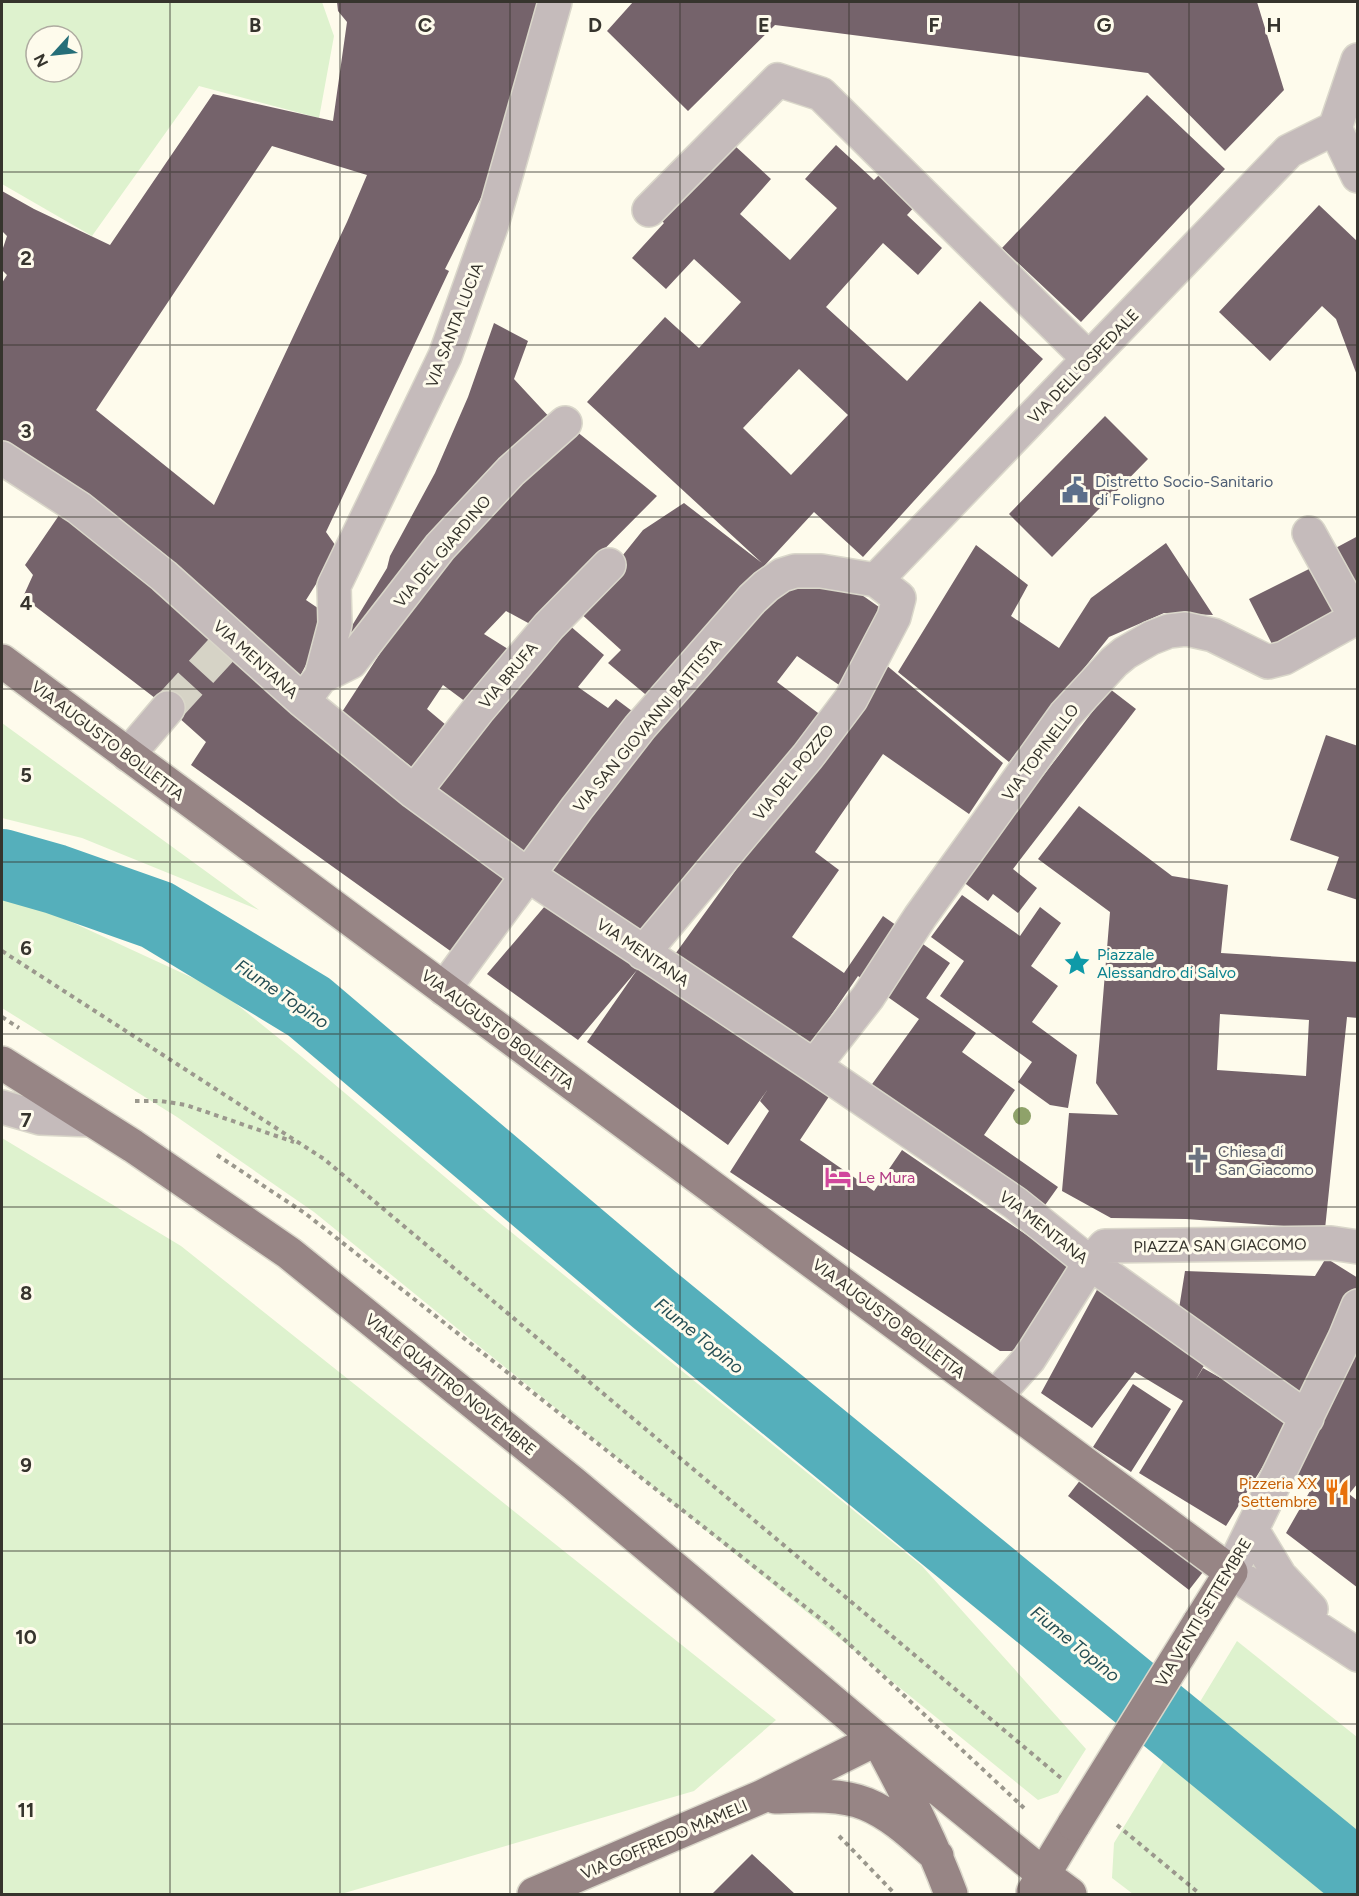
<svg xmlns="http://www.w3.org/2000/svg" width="1359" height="1896" font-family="Figtree,sans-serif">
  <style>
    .green { fill: #def2ce; fill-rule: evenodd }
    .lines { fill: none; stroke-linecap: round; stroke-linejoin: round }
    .river { stroke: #55afbb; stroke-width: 70 }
    .building { fill: #75636b; fill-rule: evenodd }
    .minor-tunnel { stroke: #d6d3c6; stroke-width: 33; stroke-dasharray: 33 16; stroke-linecap: butt }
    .minor-casing { stroke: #dad7ca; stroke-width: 36 }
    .major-casing { stroke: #dad7ca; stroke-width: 36 }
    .path { stroke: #9b988d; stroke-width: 4; stroke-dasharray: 4.5 4.5; stroke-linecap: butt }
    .minor { stroke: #c5bbbb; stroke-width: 33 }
    .major { stroke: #978585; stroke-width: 33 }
    .major-bridge-casing { stroke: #dad7ca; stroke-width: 36; stroke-linecap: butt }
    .major-bridge { stroke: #978585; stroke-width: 33 }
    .tree { fill: #8fa26a }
    .grid { fill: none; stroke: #36342d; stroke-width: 1.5; stroke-opacity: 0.55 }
    .labels { text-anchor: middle; stroke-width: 6; stroke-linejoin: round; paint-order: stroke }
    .street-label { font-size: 16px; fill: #36342d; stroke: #fefbec }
    .service-label { font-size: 16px; fill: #4e5e75; stroke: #fefbec; text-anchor: start }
    .culture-label { font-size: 16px; fill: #0d838f; stroke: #fefbec; text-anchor: start }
    .worship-label { font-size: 16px; fill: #5b616d; stroke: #fefbec; text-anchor: start }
    .hotel-label { font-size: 16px; fill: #b23c85; stroke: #fefbec; text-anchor: start }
    .food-label { font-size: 16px; fill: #c56008; stroke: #fefbec; text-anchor: end }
    .water-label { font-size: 18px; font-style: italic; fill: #264f55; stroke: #fefbec }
    .grid-label { font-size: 20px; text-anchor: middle; font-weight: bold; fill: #36342d; stroke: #fefbec; stroke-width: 6; stroke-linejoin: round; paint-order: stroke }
  </style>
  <rect width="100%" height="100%" fill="#fefbec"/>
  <path class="green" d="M2,2H322L334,36L319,118L199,86L92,236L2,184ZM36,36H72V72H36Z
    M2,723L259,910L82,838L2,818Z
    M2,894L26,901L219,990L302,1057L495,1219L922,1566L1086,1749L1058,1793L1038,1800L314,1212L177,1117L2,1008Z
    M2,1138L181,1246L776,1720L694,1791L341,1894H2Z
    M1237,1641L1357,1737V1894H1133L1112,1878L1114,1843Z"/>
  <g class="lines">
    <path class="river" d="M2,864L55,879L157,915L309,1007L656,1301L1358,1876"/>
  </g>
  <path class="building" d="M337,2H537L493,174L445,269L449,271L326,532L338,549L306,600L331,617L298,680L115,517L2,440V283L7,275L2,270V251L7,236L2,231V191L34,209L110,245L213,94L333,121L347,22L338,11ZM272,146L367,175L347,222L214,505L96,410Z
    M633,2H1257L1284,90L1225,151L1148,73L775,25L688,111L607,31Z
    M1147,95L1225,169L1081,322L1002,248Z
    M734,145L771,179L740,214L790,260L837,208L805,179L836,145L874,180L882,172L917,204L907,215L942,248L918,275L883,243L826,307L907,381L980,301L1043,359L863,557L814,512L765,565L651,699L608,663L621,650L578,611L643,530L684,503L762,563L587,402L665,317L699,348L741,302L694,259L666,289L632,258L664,223L654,213ZM799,369L848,415L791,475L743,428Z
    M1319,205L1358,242V378L1336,319L1322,306L1270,361L1219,312Z
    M494,323L528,341L514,379L552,420L371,653L347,634L387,568L390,556L435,473L468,397Z
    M1105,416L1148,459L1052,557L1009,514Z
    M576,431L657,496L530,624L506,611L484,634L511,651L470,705L443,685L427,709L446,725L418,772L342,712L403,618L491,511Z
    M64,508L511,873L456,955L191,765L206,742L168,708L23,597L33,575L25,565Z
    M1358,536V602L1330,551Z
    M1166,543L1213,615L1164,613L1109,637L1009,762L898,672L976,545L1028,585L1011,616L1059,648L1091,598Z
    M1315,566L1340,615L1274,648L1249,599Z
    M785,578L839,579L889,614L842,687L797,656L777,682L822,716L644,941L536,876Z
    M562,619L604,655L578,687L608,708L616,699L636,714L525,862L425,789Z
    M885,664L1003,763L969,814L883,754L815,852L839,870L792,937L844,973L883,916L950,963L926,998L976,1033L962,1052L1015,1090L984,1135L1058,1187L1043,1208L870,1087L919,1019L858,976L810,1046L673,957Z
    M1110,689L1136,709L1013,869L1037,888L1018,913L993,894L988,901L962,881Z
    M1326,735L1358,746V900L1327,890L1339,857L1290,840Z
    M1079,806L1172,876L1228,885L1221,953L1358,962V1018L1347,1017L1325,1229L1186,1219L1111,1218L1062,1191L1069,1113L1118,1115L1096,1083L1110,912L1038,859ZM1220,1014L1309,1020L1306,1076L1217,1070Z
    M962,895L1020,936L1040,907L1061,923L1031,966L1058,986L1032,1022L1077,1055L1068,1108L1050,1105L1018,1082L1032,1062L940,996L964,961L931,937Z
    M545,906L830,1095L800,1140L874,1191L902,1150L1066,1262L1069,1283L1025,1351H1000L730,1172L769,1111L760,1101L768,1089L728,1145L587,1042L637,970L578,1040L487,974Z
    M1326,1258L1358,1278V1286L1303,1401L1178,1315L1185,1271L1315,1276Z
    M1098,1288L1206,1362L1195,1381L1203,1368L1292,1419L1226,1526L1139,1473L1183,1401L1135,1372L1092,1428L1041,1393Z
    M1358,1346V1483L1349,1494L1358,1501V1588L1286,1533L1310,1491L1292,1474Z
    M1133,1384L1171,1409L1131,1472L1093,1447Z
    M1081,1479L1203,1572L1189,1590L1068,1496Z
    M752,1854L795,1894H712Z"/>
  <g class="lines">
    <path class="minor-tunnel" d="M168,708L223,648"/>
    <g class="minor-casing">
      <path id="minor" d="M1358,60L1335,128L1358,176
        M649,210L778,80L821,94L1089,359
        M2,458L79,508L164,576L303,701L414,792L522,871L814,1066L1015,1203L1090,1263L1307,1418
        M1309,533L1356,618
        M876,580L1289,151L1335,128
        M321,677L351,662L440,547L511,471L565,423
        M303,701L321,677L335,624L334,586L445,356L492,224L555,2
        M128,755L168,708
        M414,792L478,710L549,626L609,565
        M444,989L577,808L640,727L752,599L766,586L782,575L795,571H821L876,580L899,598L894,617L851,699L808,756L643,953
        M814,1066L868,997L920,917L1065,715L1114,662L1125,653L1151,638L1169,631L1186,629L1213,635L1268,662L1284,658L1358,617
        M2,1107L40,1118L92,1120
        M1358,1306L1345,1338L1231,1572L1358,1655
        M995,1397L1029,1359L1090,1263L1105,1246L1331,1243L1358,1247
        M1252,1530L1280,1576L1311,1609"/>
    </g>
    <g class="major-casing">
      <path id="major" d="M2,661L1231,1572L1199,1623
        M2,1063L133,1146L289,1253L573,1483L877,1739L1043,1874L1070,1894
        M885,1753C910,1800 933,1845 951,1894
        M775,1797C802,1796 840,1793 866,1804C893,1815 915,1837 937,1856
        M1033,1892L1074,1824
        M534,1894L761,1797L877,1739"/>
    </g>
    <path class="path" d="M2,951L324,1159L1061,1778
      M2,1017L19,1028
      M135,1101H161L186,1105L294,1142
      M217,1155L306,1214L831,1627L1024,1808
      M1117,1825L1200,1894
      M839,1836L895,1894"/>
    <use href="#minor" class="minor"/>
    <use href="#major" class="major"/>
    <g class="major-bridge-casing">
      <path id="major-bridge" d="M1074,1824L1199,1623"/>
    </g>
    <use href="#major-bridge" class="major-bridge"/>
  </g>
  <circle class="tree" cx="1022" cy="1116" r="9"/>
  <path class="grid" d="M170,2V1894M340,2V1894M510,2V1894M680,2V1894M849,2V1894M1019,2V1894M1189,2V1894M2,172H1358M2,345H1358M2,517H1358M2,689H1358M2,862H1358M2,1034H1358M2,1207H1358M2,1379H1358M2,1551H1358M2,1724H1358"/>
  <defs>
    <g id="civic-bare" transform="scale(2.07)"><path d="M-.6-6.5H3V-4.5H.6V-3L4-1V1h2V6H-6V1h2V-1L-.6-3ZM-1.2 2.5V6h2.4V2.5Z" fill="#5c6f8a" stroke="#fefbec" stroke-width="2.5" paint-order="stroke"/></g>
    <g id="sight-bare" transform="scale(2.07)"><path d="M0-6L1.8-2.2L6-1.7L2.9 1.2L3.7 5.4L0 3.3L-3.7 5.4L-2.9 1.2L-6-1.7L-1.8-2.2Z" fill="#0f9aa8" stroke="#fefbec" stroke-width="2.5" paint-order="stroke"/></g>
    <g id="church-bare" transform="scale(2.07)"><path d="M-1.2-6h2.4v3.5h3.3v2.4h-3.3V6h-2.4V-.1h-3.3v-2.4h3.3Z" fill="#6b7280" stroke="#fefbec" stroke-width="2.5" paint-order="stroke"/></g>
    <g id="hotel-bare" transform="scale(2.07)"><path d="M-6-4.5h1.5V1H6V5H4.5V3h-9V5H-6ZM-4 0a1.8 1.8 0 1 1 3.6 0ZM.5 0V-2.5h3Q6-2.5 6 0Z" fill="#d1479c" stroke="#fefbec" stroke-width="2.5" paint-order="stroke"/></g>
    <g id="restaurant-bare" transform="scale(2.07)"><path d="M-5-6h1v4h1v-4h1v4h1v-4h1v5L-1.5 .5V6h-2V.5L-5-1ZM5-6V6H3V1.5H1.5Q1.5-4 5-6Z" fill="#e8710a" stroke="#fefbec" stroke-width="2.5" paint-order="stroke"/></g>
  </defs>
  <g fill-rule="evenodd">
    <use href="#civic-bare" x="1075" y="490"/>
    <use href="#sight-bare" x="1077" y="963"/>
    <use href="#church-bare" x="1198" y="1160"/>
    <use href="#hotel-bare" x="838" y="1177"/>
    <use href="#restaurant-bare" x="1337" y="1492"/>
  </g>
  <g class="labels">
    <g class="street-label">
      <text transform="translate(454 325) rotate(-69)" y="6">VIA SANTA LUCIA</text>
      <text transform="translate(1083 366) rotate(-46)" y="6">VIA DELL'OSPEDALE</text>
      <text transform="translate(442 551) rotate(-50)" y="6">VIA DEL GIARDINO</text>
      <text transform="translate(256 659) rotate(42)" y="6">VIA MENTANA</text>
      <text transform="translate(508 675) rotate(-50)" y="6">VIA BRUFA</text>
      <text transform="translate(647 725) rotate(-50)" y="6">VIA SAN GIOVANNI BATTISTA</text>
      <text transform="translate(108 740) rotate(37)" y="6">VIA AUGUSTO BOLLETTA</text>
      <text transform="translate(1040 752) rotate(-53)" y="6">VIA TOPINELLO</text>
      <text transform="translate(793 772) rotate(-51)" y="6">VIA DEL POZZO</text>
      <text transform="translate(643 952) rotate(34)" y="6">VIA MENTANA</text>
      <text transform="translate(498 1029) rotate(37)" y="6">VIA AUGUSTO BOLLETTA</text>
      <text transform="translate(1044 1227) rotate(38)" y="6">VIA MENTANA</text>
      <text transform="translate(1220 1245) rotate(-1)" y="6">PIAZZA SAN GIACOMO</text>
      <text transform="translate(889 1318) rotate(37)" y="6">VIA AUGUSTO BOLLETTA</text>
      <text transform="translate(451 1384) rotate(39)" y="6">VIALE QUATTRO NOVEMBRE</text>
      <text transform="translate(1203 1612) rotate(-59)" y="6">VIA VENTI SETTEMBRE</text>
      <text transform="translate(664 1839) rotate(-23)" y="6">VIA GOFFREDO MAMELI</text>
    </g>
    <g class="service-label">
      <text x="1095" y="487">Distretto Socio-Sanitario<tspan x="1095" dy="18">di Foligno</tspan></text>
    </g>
    <g class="culture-label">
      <text x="1097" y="960">Piazzale<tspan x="1097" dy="18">Alessandro di Salvo</tspan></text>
    </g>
    <g class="worship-label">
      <text x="1218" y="1157">Chiesa di<tspan x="1218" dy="18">San Giacomo</tspan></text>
    </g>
    <g class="hotel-label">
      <text x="858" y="1183">Le Mura</text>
    </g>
    <g class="food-label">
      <text x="1317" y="1489">Pizzeria XX<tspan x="1317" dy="18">Settembre</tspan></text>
    </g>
    <g class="water-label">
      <text transform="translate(282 994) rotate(34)" y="6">Fiume Topino</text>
      <text transform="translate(699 1336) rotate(39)" y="6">Fiume Topino</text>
      <text transform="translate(1075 1644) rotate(39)" y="6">Fiume Topino</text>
    </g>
  </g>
  <g class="grid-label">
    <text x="255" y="32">B</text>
    <text x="425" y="32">C</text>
    <text x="595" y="32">D</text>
    <text x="764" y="32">E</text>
    <text x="934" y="32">F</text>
    <text x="1104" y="32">G</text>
    <text x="1274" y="32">H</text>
    <text x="26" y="265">2</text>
    <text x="26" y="438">3</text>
    <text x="26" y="610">4</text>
    <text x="26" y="782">5</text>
    <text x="26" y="955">6</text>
    <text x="26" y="1127">7</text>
    <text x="26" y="1300">8</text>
    <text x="26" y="1472">9</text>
    <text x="26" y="1644">10</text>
    <text x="26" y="1817">11</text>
  </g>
  <rect width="1359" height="1896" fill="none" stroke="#36342d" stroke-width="6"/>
  <g transform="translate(54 54) rotate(243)"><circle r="28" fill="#fefbec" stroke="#aeaba0" stroke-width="1.5"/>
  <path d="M0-4.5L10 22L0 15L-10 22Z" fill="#256e78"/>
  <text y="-9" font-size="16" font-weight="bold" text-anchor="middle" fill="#36342d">N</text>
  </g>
</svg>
